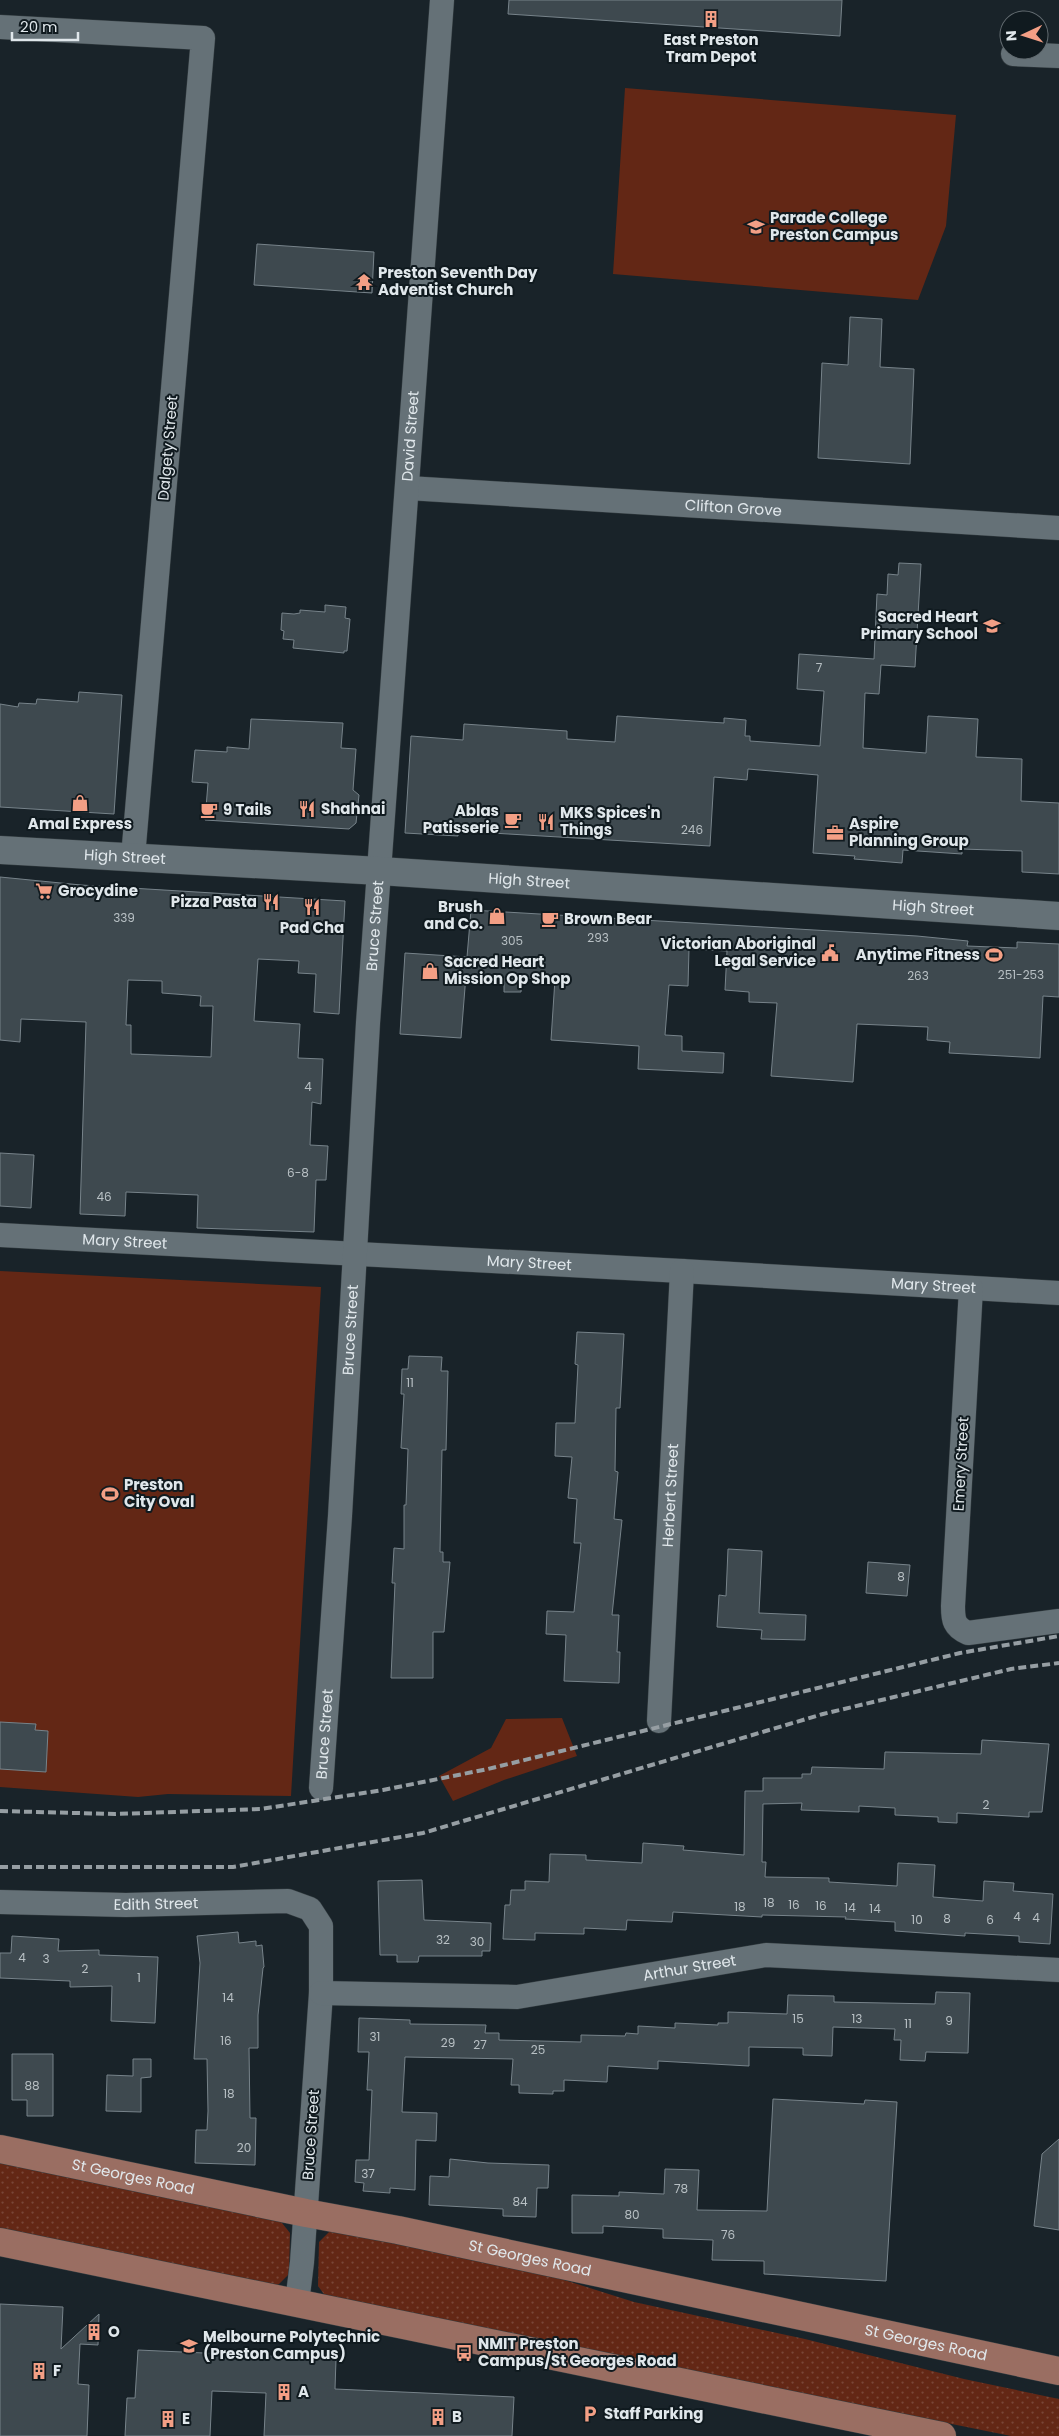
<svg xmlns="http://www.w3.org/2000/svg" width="1059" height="2436" font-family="Poppins,sans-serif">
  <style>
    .grass { fill: url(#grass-dots) }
    .park { fill: #632715 }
    .building { fill: #3e494f; stroke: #77838a; fill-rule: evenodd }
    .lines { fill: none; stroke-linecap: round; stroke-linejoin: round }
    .minor-casing { stroke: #343d41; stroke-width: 25 }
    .secondary-casing { stroke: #343d41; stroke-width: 29 }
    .primary-casing { stroke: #343d41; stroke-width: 29 }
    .minor { stroke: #657177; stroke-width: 24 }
    .secondary { stroke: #657177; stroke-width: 28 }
    .primary { stroke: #9a6e62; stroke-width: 28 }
    .rail { stroke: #969ea3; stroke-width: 4; stroke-dasharray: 8 4; stroke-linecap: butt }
    .labels { text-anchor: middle; stroke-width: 4; stroke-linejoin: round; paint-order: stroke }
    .number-label { font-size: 12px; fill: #b8c0c4 }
    .poi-label { font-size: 15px; font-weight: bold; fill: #e0e7eb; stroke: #101a1f; text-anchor: start }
    .street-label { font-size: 15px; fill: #e0e7eb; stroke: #101a1f }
  </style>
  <defs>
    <pattern id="grass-dots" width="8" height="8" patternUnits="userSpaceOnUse" patternTransform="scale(1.25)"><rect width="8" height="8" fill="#632715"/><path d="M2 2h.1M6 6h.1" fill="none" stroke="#794637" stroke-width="1.8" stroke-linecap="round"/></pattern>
  </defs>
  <rect width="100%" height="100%" fill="#192329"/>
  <path class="grass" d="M0,2160L278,2218L290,2233L289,2274L277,2286L0,2228Z
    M331,2230L536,2271L634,2302L805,2339L964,2379L1059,2399V2436H1011L326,2297L318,2286L319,2242Z"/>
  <path class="park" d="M625,88L956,115L946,226L918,300L613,274Z
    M0,1271L321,1287L291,1796L168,1794L138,1797L0,1787Z
    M562,1718L577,1756L504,1780L453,1801L439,1776L491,1748L506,1719Z"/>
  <path class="building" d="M509,0H842L840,36L508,14Z
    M257,244L374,252L372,293L254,285Z
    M850,317L882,319L880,367L914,369L910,464L818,458L822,363L848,365Z
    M899,563L921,564L915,667L881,665L879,694L865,693L863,748L926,753L928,716L978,719L976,757L1022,759L1021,801L1059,803V874L1022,872V851L962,849V854L903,850L902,863L854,859L855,856L813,853L818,775L748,769L747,780L714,777L710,846L458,831V836L405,833L411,736L463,740L464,724L567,731V739L615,742L617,716L724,723V718L746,720L745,736H750V741L820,746L824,691L797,689L799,654L874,659L877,594L887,595L888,574L898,575Z
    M325,605L346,607L345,618L350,619L347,651H344V653L293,648L294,640L283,639L284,631L281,630L282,613L294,614L300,613V610L325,612Z
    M79,692L122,695L114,814L0,807V704L18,707L19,703L36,704L37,699L78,702Z
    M251,719L343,723L341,748L356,749L353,790L359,795L356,823L349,829L205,820L208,783L192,782L195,750L227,752V747L249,749Z
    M0,877L81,885L345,901L339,1014L314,1012L316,974L298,973L299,961L258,959L254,1021L300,1024L298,1058L323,1059L321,1104L312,1102L310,1145L328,1146L326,1180H316L314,1232L197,1228L198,1195L126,1192L125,1216L80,1214L86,1022L21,1019L20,1042L0,1040ZM128,980L162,981V993L201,996L200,1006H213L211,1057L131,1054V1025H126Z
    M471,910L917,936L968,941L967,946L1017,948V942L1059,944V997L1043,996L1040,1058L949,1053L950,1042L927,1040L928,1027L857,1024L853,1082L771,1076L777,1003L749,1002V992L725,990L727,951L689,949L688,986L669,985L665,1035L682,1036V1051L724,1053L723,1073L638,1069L639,1046L551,1040L555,979L522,978L521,992H504V978L466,975L461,1038L400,1034L405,953L467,957Z
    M0,1153L34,1155L31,1208L0,1206Z
    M577,1332L624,1334L620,1408H616L615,1471L618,1472L614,1519L622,1520L612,1615H619L617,1652H620L619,1683L564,1681L566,1635L546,1634L547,1611L574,1612L581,1543H574L577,1499L568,1498L572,1457L555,1456L556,1423H575L578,1365L575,1364Z
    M409,1356L442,1357L441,1371H448L446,1450H442L440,1552H443V1562H450L444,1632H433V1678H391L395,1583H392L394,1548L404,1549V1505H406L408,1449L401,1448L404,1394H401L402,1369H408Z
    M728,1549L762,1551L759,1613L806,1615L805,1640L761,1639L762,1630L717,1627L719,1595L726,1596Z
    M868,1562L910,1565L907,1596L866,1593Z
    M0,1722L36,1724L35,1730L48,1731L46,1772L0,1769Z
    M982,1740L1049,1744L1042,1812H1029V1817L957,1813V1823L938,1822V1817L895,1815V1808L859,1806V1812L801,1810L802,1803L763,1804L762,1862H766L765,1877L829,1878V1882L897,1886L898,1863L935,1865L933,1897L983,1901L984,1881L1014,1883L1013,1891L1053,1894L1050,1944L1019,1942V1936L965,1933V1936L895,1931V1922L845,1919L846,1917L762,1915V1917L673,1912L672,1922L627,1920L626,1930L584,1928V1934L535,1933V1940L503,1939L505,1905H510L511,1890H525V1881L549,1882L550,1854L586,1855V1860L642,1863L643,1843L684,1846L683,1850L744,1855L745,1791H763V1778H802V1774H811L812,1767L884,1769L885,1752L981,1754Z
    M422,1880L424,1920L491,1923L490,1951H482V1956H419L418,1962H397V1955H380L378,1881Z
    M238,1932L239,1943L256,1941V1946L262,1945L264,1967L263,1968L258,2015V2048H249L250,2118H256L255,2165L195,2163L196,2130H207L208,2111L207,2059H194L200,1963L197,1936Z
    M12,1936L59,1939L58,1951L99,1950V1955L158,1957L155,2023L111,2021L112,1986L70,1987V1981L0,1978V1953H11Z
    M936,1992L970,1993L968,2053L926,2052L925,2061L900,2060L901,2040H894L895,2029L833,2027L832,2056L803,2055V2048L749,2047V2066L658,2061V2069L608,2066L607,2082L564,2080V2091H553V2094L519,2093V2085H511L513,2059L405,2057L402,2112L437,2113L436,2141L416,2140L415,2190L390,2188V2193L363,2191L364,2183L355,2182L356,2160H369L372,2090H367L369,2052H358L359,2018L410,2020V2024L486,2025L485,2033H499V2040L581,2042V2035L625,2036L626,2033L638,2034V2026L675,2028V2023L718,2025V2023H728V2012L787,2014L788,1995L834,1996V2002L935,2004Z
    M12,2054H53V2116H27V2100H12Z
    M133,2059H151V2077L141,2078V2112L106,2111L107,2075L133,2076Z
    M773,2099L864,2104L865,2100L897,2102L886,2281L764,2274V2261L712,2260L713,2240L663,2238V2229L603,2226V2233H572V2195L619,2196V2192L664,2194L665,2169L699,2170L697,2210L767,2211Z
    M1059,2139V2230L1034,2226L1042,2154Z
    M450,2159L488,2163L549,2165L548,2188H537L536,2217L503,2216V2209L429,2205L430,2176L449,2177Z
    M0,2304L63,2307L61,2349L99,2314L98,2345L80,2344L78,2384L89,2385L87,2436H0Z
    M138,2350L336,2359L335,2389L514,2397L512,2436H264L266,2393L212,2391L210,2436H125L127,2398H135Z"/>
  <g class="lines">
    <g class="minor-casing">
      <g id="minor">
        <path d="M0,27L203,38L133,857"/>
        <path d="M1013,54L1059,56"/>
        <path id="s1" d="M408,488L1059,528"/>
        <path id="s2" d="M0,1235L682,1271L1059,1293"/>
        <path d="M971,1288L953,1606C953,1620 954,1627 968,1633L1059,1621"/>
        <path id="s3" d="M659,1721L682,1271"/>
        <path id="s4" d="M321,1788L340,1516L368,1023L442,0"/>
        <path id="s5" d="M0,1902L126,1905L288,1901L310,1909L321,1926V1993L302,2262L297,2303"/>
        <path id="s6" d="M321,1993L517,1997L766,1955L1059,1970"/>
      </g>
    </g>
    <g class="secondary-casing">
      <g id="secondary">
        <path id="s7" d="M0,850L380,871L1059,916"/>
      </g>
    </g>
    <g class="primary-casing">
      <g id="primary">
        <path id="s8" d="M0,2149L306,2213L398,2230L1059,2371"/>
        <path d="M0,2242L942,2436"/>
      </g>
    </g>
    <use href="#minor" class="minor"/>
    <use href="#secondary" class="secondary"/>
    <use href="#primary" class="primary"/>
    <path class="rail" d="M0,1811L115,1814L261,1809L383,1790L488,1769L960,1653L1059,1636
      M0,1867H233L423,1833L823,1714L1011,1669L1059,1663"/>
  </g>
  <defs>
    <g id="building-bare" transform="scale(1.35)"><path d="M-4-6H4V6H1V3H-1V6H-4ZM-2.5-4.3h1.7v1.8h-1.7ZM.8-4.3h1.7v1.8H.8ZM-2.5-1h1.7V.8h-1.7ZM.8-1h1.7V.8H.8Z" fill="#f39f85" stroke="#101a1f" stroke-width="2.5" paint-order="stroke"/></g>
    <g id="school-bare" transform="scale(1.35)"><path d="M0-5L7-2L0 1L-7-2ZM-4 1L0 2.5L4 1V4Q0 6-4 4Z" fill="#f39f85" stroke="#101a1f" stroke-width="2.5" paint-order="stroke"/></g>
    <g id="temple-bare" transform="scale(1.35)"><path d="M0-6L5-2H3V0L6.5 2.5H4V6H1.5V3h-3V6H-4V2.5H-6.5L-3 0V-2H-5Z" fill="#f39f85" stroke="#101a1f" stroke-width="2.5" paint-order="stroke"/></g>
    <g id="shop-bare" transform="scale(1.35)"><path d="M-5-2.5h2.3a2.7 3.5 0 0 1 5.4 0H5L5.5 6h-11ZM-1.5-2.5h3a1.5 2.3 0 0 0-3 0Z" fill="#f39f85" stroke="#101a1f" stroke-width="2.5" paint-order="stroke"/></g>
    <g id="restaurant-bare" transform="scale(1.35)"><path d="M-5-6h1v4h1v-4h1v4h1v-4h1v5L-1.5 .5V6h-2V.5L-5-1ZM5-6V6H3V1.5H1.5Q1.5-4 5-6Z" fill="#f39f85" stroke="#101a1f" stroke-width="2.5" paint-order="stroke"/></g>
    <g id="cafe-bare" transform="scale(1.35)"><path d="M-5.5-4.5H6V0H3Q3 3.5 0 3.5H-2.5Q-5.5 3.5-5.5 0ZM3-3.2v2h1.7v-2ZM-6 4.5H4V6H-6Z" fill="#f39f85" stroke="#101a1f" stroke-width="2.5" paint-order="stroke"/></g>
    <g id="office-bare" transform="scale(1.35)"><path d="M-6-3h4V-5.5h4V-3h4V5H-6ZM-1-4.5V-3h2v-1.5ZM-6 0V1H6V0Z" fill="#f39f85" stroke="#101a1f" stroke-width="2.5" paint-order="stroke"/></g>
    <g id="supermarket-bare" transform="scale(1.35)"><path d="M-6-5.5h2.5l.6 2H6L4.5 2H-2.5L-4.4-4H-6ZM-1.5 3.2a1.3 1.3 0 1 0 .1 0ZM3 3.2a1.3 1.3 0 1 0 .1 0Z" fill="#f39f85" stroke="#101a1f" stroke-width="2.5" paint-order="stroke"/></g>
    <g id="civic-bare" transform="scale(1.35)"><path d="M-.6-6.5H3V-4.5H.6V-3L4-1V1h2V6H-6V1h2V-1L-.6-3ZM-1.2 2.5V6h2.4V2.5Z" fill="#f39f85" stroke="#101a1f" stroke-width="2.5" paint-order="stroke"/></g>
    <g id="stadium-bare" transform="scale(1.35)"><path d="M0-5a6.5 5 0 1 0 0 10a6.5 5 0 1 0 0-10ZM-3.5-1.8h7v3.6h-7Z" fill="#f39f85" stroke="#101a1f" stroke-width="2.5" paint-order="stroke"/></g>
    <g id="university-bare" transform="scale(1.35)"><path d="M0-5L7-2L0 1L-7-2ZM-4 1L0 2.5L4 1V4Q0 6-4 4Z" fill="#f39f85" stroke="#101a1f" stroke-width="2.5" paint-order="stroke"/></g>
    <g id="bus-bare" transform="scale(1.35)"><path d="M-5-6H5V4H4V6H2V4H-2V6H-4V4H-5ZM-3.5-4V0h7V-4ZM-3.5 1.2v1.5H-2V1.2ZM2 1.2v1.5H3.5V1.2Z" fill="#f39f85" stroke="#101a1f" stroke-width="2.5" paint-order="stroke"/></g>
    <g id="parking-bare" transform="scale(1.35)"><path d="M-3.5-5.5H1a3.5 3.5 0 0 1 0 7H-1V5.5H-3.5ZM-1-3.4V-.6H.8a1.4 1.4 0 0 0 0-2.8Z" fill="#f39f85" stroke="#101a1f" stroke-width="2.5" paint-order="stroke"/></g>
  </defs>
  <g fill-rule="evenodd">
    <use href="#building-bare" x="711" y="19"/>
    <use href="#school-bare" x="756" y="227"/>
    <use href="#temple-bare" x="364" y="282"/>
    <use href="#school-bare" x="992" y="626"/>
    <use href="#shop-bare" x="80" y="803"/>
    <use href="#restaurant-bare" x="307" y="809"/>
    <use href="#cafe-bare" x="209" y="810"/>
    <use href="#cafe-bare" x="513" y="820"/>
    <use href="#restaurant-bare" x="546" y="822"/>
    <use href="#office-bare" x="835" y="833"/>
    <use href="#supermarket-bare" x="44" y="891"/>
    <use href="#restaurant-bare" x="271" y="902"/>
    <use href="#restaurant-bare" x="312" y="907"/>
    <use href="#shop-bare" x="497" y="916"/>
    <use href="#cafe-bare" x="550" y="919"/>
    <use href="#civic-bare" x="830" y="953"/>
    <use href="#stadium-bare" x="994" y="955"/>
    <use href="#shop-bare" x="430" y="971"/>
    <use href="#stadium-bare" x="110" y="1494"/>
    <use href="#building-bare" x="94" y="2332"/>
    <use href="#university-bare" x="189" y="2346"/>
    <use href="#bus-bare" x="464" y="2353"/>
    <use href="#building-bare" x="39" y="2371"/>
    <use href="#building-bare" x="284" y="2392"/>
    <use href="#parking-bare" x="590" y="2414"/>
    <use href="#building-bare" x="438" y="2417"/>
    <use href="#building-bare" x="168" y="2419"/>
  </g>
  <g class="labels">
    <g class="number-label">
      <text x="819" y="672">7</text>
      <text x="692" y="834">246</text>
      <text x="124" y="922">339</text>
      <text x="598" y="942">293</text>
      <text x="512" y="945">305</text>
      <text x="1021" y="979">251-253</text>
      <text x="918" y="980">263</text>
      <text x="308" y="1091">4</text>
      <text x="298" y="1177">6-8</text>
      <text x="104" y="1201">46</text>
      <text x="410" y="1387">11</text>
      <text x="901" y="1581">8</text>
      <text x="986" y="1809">2</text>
      <text x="769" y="1907">18</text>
      <text x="794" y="1909">16</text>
      <text x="821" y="1910">16</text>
      <text x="740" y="1911">18</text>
      <text x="850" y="1912">14</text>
      <text x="875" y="1913">14</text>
      <text x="1017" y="1921">4</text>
      <text x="1036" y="1922">4</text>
      <text x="947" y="1923">8</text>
      <text x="917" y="1924">10</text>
      <text x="990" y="1924">6</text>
      <text x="443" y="1944">32</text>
      <text x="477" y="1946">30</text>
      <text x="22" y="1962">4</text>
      <text x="46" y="1963">3</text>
      <text x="85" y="1973">2</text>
      <text x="139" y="1982">1</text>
      <text x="228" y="2002">14</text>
      <text x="798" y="2023">15</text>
      <text x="857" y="2023">13</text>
      <text x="949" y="2025">9</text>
      <text x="908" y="2028">11</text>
      <text x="375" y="2041">31</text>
      <text x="226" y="2045">16</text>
      <text x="448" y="2047">29</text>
      <text x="480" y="2049">27</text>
      <text x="538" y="2054">25</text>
      <text x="32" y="2090">88</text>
      <text x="229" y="2098">18</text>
      <text x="244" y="2152">20</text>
      <text x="368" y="2178">37</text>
      <text x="681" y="2193">78</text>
      <text x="520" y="2206">84</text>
      <text x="632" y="2219">80</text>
      <text x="728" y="2239">76</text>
    </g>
    <g class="poi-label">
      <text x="711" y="45" text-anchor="middle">East Preston<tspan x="711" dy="17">Tram Depot</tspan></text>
      <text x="770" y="223">Parade College<tspan x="770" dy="17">Preston Campus</tspan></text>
      <text x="378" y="278">Preston Seventh Day<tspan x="378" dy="17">Adventist Church</tspan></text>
      <text x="978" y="622" text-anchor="end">Sacred Heart<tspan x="978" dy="17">Primary School</tspan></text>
      <text x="321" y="814">Shahnai</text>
      <text x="223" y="815">9 Tails</text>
      <text x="499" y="816" text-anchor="end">Ablas<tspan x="499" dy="17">Patisserie</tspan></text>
      <text x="560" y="818">MKS Spices'n<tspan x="560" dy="17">Things</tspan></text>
      <text x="80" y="829" text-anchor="middle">Amal Express</text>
      <text x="849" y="829">Aspire<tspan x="849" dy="17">Planning Group</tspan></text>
      <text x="58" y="896">Grocydine</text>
      <text x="257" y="907" text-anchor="end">Pizza Pasta</text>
      <text x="483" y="912" text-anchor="end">Brush<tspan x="483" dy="17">and Co.</tspan></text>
      <text x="564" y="924">Brown Bear</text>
      <text x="312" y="933" text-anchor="middle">Pad Cha</text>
      <text x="816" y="949" text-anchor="end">Victorian Aboriginal<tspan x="816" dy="17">Legal Service</tspan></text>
      <text x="980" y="960" text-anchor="end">Anytime Fitness</text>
      <text x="444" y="967">Sacred Heart<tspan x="444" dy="17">Mission Op Shop</tspan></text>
      <text x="124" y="1490">Preston<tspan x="124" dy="17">City Oval</tspan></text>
      <text x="108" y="2337">O</text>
      <text x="203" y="2342">Melbourne Polytechnic<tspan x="203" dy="17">(Preston Campus)</tspan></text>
      <text x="478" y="2349">NMIT Preston<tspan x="478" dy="17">Campus/St Georges Road</tspan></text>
      <text x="53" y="2376">F</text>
      <text x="298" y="2397">A</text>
      <text x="604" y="2419">Staff Parking</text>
      <text x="452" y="2422">B</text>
      <text x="182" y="2424">E</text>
    </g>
    <g class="street-label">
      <text dy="5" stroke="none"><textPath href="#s4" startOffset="1355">David Street</textPath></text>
      <text transform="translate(168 448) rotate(-85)" y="5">Dalgety Street</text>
      <text dy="5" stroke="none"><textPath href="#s1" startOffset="326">Clifton Grove</textPath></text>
      <text dy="5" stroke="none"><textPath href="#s7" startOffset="125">High Street</textPath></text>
      <text dy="5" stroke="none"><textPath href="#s7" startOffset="530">High Street</textPath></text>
      <text dy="5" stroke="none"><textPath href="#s7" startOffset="935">High Street</textPath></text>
      <text dy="5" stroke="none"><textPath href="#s4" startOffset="864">Bruce Street</textPath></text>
      <text dy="5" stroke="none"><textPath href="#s2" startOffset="125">Mary Street</textPath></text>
      <text dy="5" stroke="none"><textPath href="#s2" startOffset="530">Mary Street</textPath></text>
      <text dy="5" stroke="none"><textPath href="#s2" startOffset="935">Mary Street</textPath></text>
      <text dy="5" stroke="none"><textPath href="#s4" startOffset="459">Bruce Street</textPath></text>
      <text transform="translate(961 1464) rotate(-87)" y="5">Emery Street</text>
      <text dy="5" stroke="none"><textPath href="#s3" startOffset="226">Herbert Street</textPath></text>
      <text dy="5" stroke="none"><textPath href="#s4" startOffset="54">Bruce Street</textPath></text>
      <text dy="5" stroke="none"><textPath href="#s5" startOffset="156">Edith Street</textPath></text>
      <text dy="5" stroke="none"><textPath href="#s6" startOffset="371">Arthur Street</textPath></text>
      <text transform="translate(311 2135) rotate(-86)" y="5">Bruce Street</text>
      <text dy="5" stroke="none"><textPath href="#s8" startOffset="136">St Georges Road</textPath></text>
      <text dy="5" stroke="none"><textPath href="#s8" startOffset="541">St Georges Road</textPath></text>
      <text dy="5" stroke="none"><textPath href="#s8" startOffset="946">St Georges Road</textPath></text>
    </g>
  </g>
  <g transform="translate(1024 35) rotate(266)"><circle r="24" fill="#101a1f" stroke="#636c71"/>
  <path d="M0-4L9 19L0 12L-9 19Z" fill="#f39f85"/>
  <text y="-8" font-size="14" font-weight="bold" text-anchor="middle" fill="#e0e7eb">N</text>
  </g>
  <path d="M12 32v8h66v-8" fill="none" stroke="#e0e7eb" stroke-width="2.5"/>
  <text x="20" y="32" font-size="15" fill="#e0e7eb" stroke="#101a1f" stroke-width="4" paint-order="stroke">20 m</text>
</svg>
